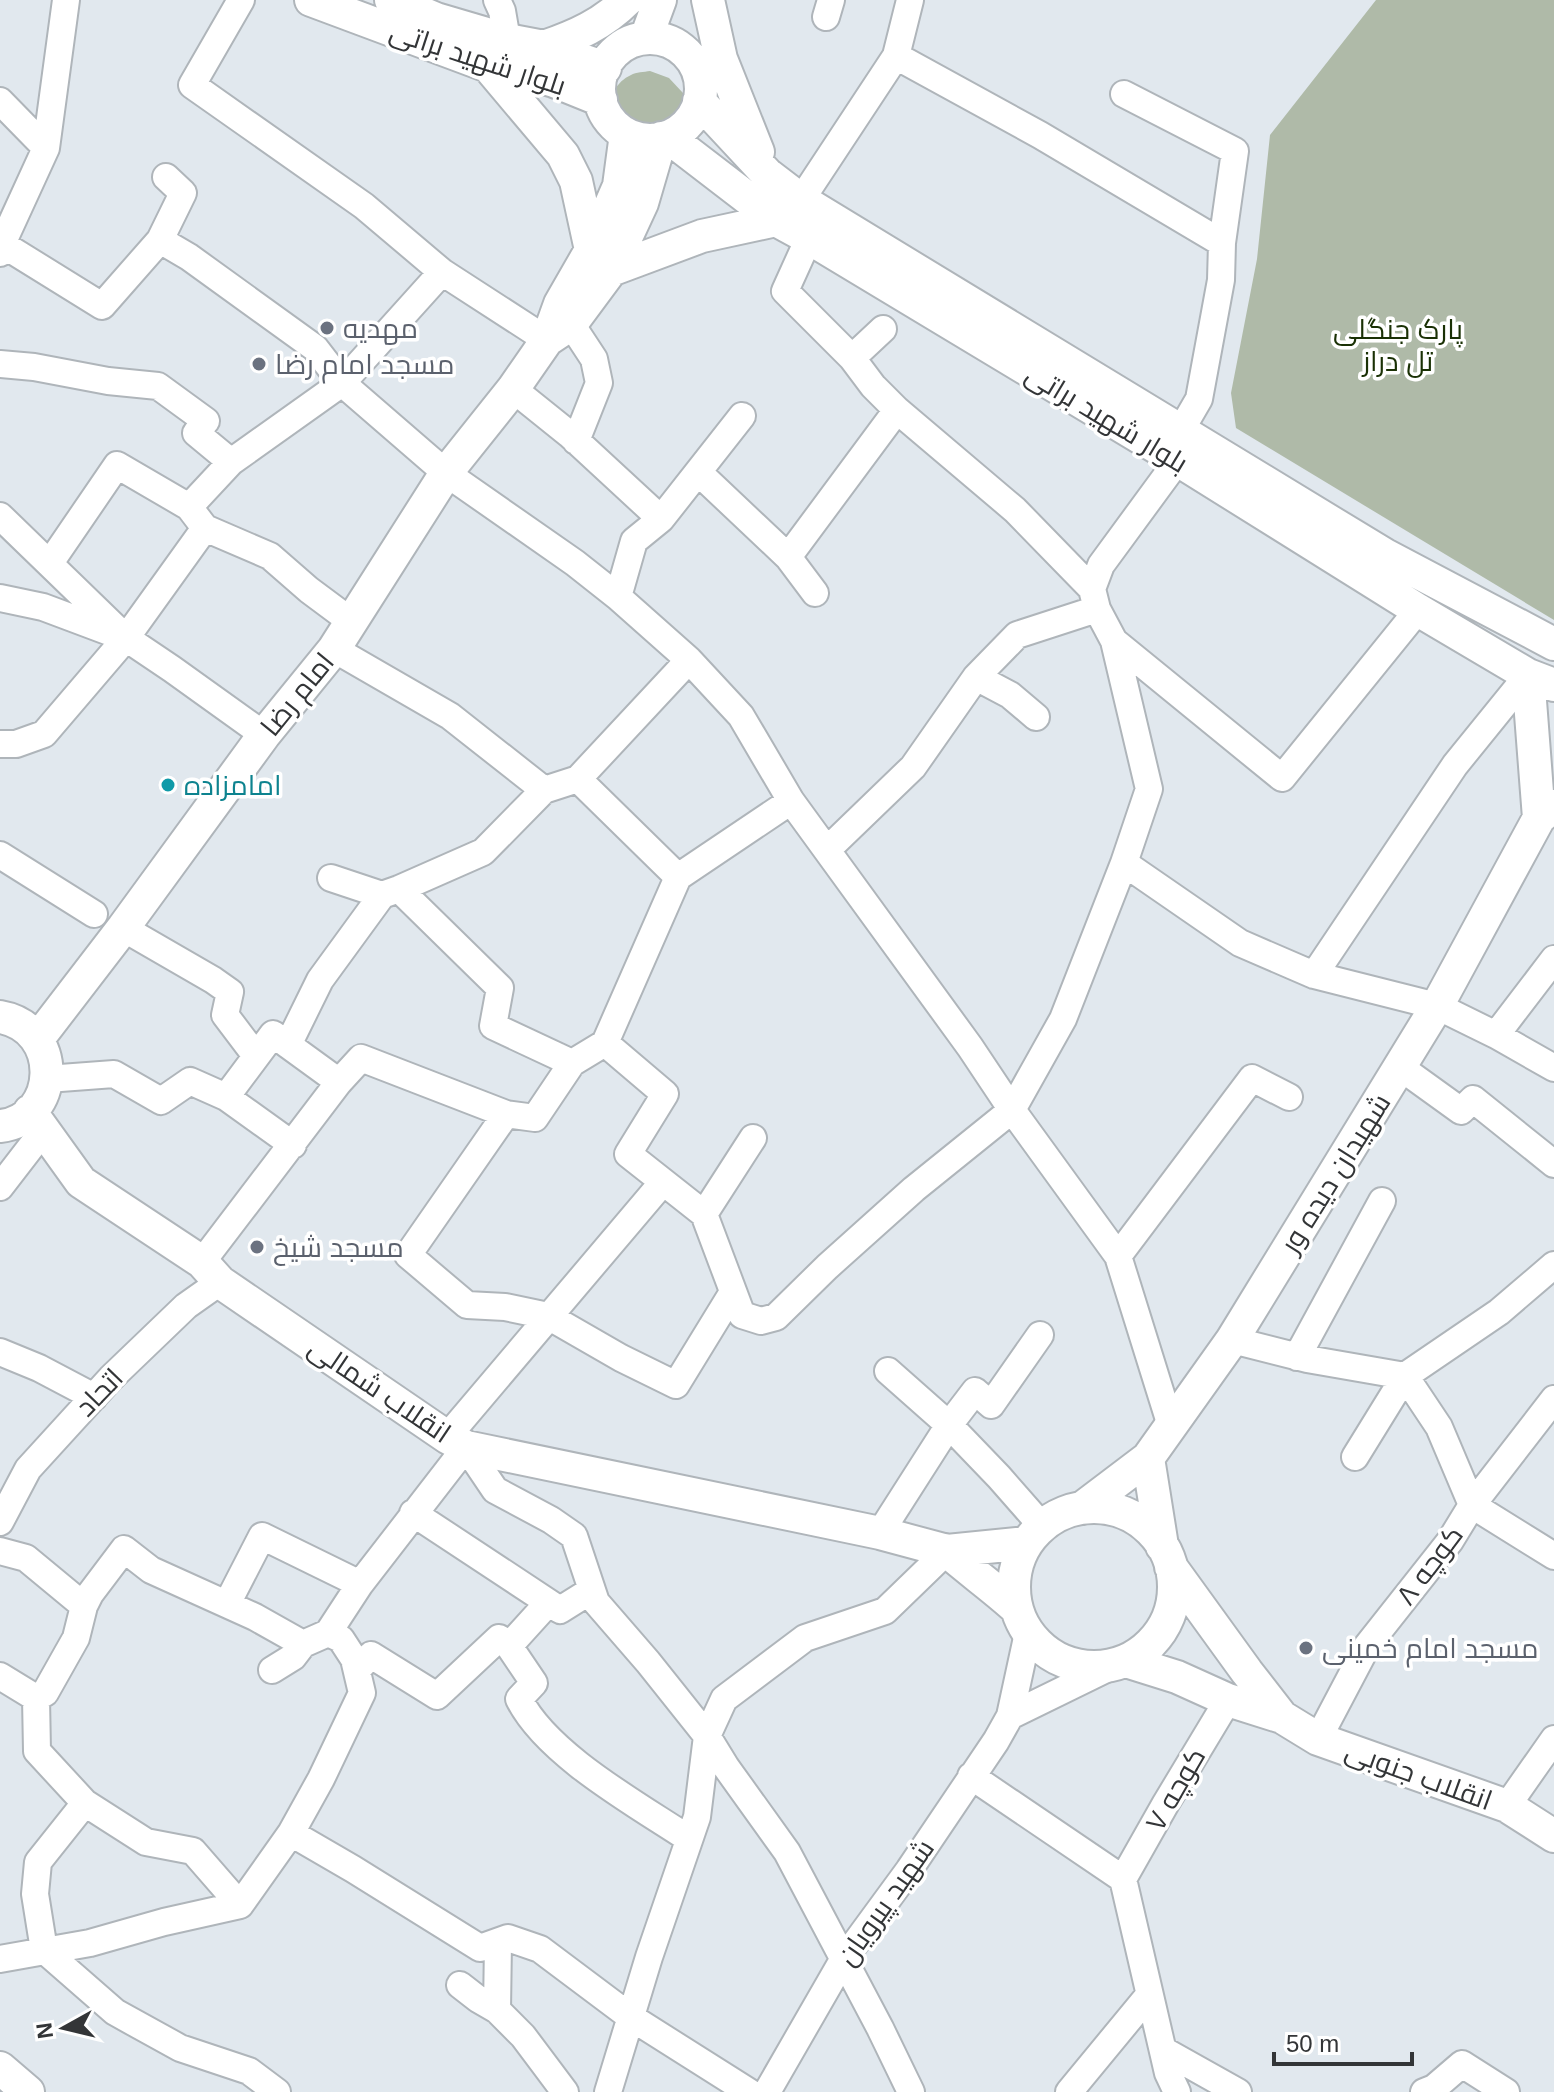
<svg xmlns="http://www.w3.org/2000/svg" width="1554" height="2092" font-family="Helvetica,Cairo,sans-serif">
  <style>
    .green { fill: #afbaa8 }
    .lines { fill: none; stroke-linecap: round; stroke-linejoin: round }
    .minor-casing { stroke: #afb5ba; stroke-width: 30 }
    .major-casing { stroke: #afb5ba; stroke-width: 36 }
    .minor { stroke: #fff; stroke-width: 26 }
    .major { stroke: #fff; stroke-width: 32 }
    .worship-dot { fill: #6b7280; stroke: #fff; stroke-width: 3 }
    .culture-dot { fill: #0f9aa8; stroke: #fff; stroke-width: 3 }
    .labels { text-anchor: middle; stroke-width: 7; stroke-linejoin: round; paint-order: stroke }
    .street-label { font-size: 28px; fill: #333537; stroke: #fff }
    .worship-label { font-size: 28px; fill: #5b616d; stroke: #fff; text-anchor: start }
    .park-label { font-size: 28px; fill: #1a3105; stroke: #fff }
    .culture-label { font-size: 28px; fill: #0d838f; stroke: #fff; text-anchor: start }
  </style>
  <rect width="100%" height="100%" fill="#e1e8ee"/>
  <path class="green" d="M1376,0H1554V620L1236,428L1231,393L1257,259L1270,135Z
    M650,71L669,78L683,93L687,113L680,133L645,150C639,148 631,147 626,144C601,129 604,87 631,75C636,72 644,72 650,71Z"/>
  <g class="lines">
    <g class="minor-casing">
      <path id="minor" d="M241,0L192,85L364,206L442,272L547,340
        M497,0L502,11L507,40
        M826,17L831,0
        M896,56L1040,135L1222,243
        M1124,94L1235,151L1222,243L1221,280L1199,399L1181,430
        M0,101L46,148
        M801,200L896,56L910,0
        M809,238L785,291L852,358L873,386L897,410L1015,510L1092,589
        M160,240L183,193L166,177
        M2,244L102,306L160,240L189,257L315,348L342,383L446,473L575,563L618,597L689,660L741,716L791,801L970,1047L1012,1110L1118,1256L1171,1426
        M0,253L2,244L46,148L66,0
        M571,324L594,359L599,383L576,441
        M852,358L883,329
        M0,364L34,367L108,381L158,386L206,421L196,433L231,462L342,383L442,272
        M513,389L569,434L661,519
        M698,472L788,557L815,593
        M189,507L231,462
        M0,516L126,638
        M788,557L897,410
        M50,563L117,465L189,507L205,528
        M618,597L634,541L661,519L742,416
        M0,598L43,607L115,634
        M1097,609L1114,641L1149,789L1124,863L1240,943L1314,975L1437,1006L1496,1035L1554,1068
        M126,638L205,528L270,556L309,590L352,622
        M1114,641L1282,778L1418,610
        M334,649L450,716L544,790
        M976,677L1010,695L1036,717
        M0,744H16L44,734L126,638L172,669L264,735
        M578,779L678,877
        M791,801L678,877L605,1043L665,1094L628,1154L704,1214L742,1315L761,1321L776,1317L827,1267L914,1189L1012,1110L1063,1019L1124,863
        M828,849L913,767L976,677L1017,635L1097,609L1092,589L1101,565L1178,460
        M0,855L94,914
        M331,878L382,895L399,889L483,852L544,790L578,779L689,660
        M399,889L500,988L493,1026L572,1063
        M123,928L213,980L230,992L225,1015L256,1056
        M1314,975L1455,765L1528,675
        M1496,1035L1554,959
        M288,1045L320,980L382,895
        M1400,1067L1461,1111L1473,1099L1554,1164
        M47,1079L114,1074L161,1101L190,1081L226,1097L293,1145
        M226,1097L273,1034L339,1082
        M506,1114L408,1255L467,1305L505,1307L548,1316L621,1358L676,1385L733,1292
        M0,1187L44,1130
        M704,1214L753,1138
        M1118,1256L1252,1078L1289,1097
        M202,1262L339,1082L361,1058L506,1114L535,1118L572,1063L605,1043
        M1232,1340L1307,1359L1405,1376L1499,1312L1554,1265
        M0,1352L39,1368L94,1397
        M1297,1357L1382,1201
        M888,1371L949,1425L999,1477L1042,1526
        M447,1437L663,1182
        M1355,1457L1405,1376L1439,1427L1472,1505L1554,1556
        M413,1513L560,1610L592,1590
        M0,1522L28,1469L111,1378L186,1306L220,1282
        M880,1533L949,1425L975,1391L991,1405L1040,1335
        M0,1551L26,1558L84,1606
        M227,1604L262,1536L360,1584
        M509,1646L534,1683L519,1699C547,1755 638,1805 689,1839
        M272,1670L293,1657L303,1644
        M357,1670L371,1655L437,1696L499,1638L509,1646L548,1603
        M0,1676L36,1698L37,1751L85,1803
        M36,1698L45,1693L76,1638L84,1606L90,1594L124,1549L151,1570L255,1617L303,1644L328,1633
        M1010,1716L1112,1666
        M1318,1739L1367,1646L1450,1541L1472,1505L1554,1399
        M971,1776L1123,1879L1168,2073L1177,2092
        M1507,1806L1554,1739
        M291,1833L353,1869L480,1948L508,1938L540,1949L632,2018L749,2092
        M1123,1879L1166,1803L1228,1700
        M240,1905L193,1851L146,1842L85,1803L38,1862L35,1894L44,1950L115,2012L180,2048L249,2071L277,2092
        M498,1942L497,2010L523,2036L565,2092
        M0,1959L90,1943L164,1922L240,1905L291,1833L321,1779L362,1693L354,1659L341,1639L328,1633L360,1584L466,1447L495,1490L551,1520L574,1536L596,1602L648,1662L707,1736L726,1767L787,1852L880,2028L911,2092
        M460,1985L478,1999L497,2010
        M1163,2050L1238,2092
        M608,2092L649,1957L697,1817L707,1736L724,1699L805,1638L885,1611L947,1551
        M767,2092L843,1960L909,1870L996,1741L1010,1716L1028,1633
        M1069,2092L1149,1995
        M1424,2092L1434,2088L1462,2064L1506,2092"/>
    </g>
    <g class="major-casing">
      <path id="major" d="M311,0L488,66L527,73L554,81L601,100
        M391,0L436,19L507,40L544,47L605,68
        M708,0L721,59L758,152
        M646,38L660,0
        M599 89a51 51 0 1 1 102 0a51 51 0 1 1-102 0Z
        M544,47C576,36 603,24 627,0
        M488,66L563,155L576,181L591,250
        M699,101L767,174L801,200L1385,555L1554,644
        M668,137L776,220L809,238L1178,460L1418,610L1528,675L1554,685
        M611,270L702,236L776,220
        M550,338L571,324L611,270L642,203L661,138
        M1528,675L1539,818
        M0,1017C64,1028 60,1120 0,1126
        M37,1040L123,928L264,735L334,649L446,473L513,389L547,340L560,304L591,250L619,186L626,134
        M30,1111L81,1182L202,1262L220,1282L447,1437L466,1447L880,1533L947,1551L1027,1543
        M1148,1458L1162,1546
        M1014 1587a80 80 0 1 1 160 0a80 80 0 1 1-160 0Z
        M1082,1508L1148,1458L1232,1340L1437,1006L1539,818L1554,806
        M947,1551C970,1571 994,1588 1016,1608
        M1171,1567L1247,1672L1282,1717
        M1126,1661L1177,1677L1228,1700L1282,1717L1318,1739L1507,1806L1554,1836
        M0,2068L28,2092"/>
    </g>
    <use href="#minor" class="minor"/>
    <use href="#major" class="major"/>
  </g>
  <g class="worship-dot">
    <circle cx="327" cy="328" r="8"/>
    <circle cx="259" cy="364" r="8"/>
    <circle cx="257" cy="1247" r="8"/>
    <circle cx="1306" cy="1648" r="8"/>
  </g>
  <circle class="culture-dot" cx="168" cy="785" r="8"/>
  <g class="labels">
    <g class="street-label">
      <text transform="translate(478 58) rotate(18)" y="10">بلوار شهید براتی</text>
      <text transform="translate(1107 418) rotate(31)" y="10">بلوار شهید براتی</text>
      <text transform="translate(297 694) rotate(-51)" y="10">امام رضا</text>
      <text transform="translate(1335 1173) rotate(-58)" y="10">شهیدان دیده ور</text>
      <text transform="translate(380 1390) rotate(34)" y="10">انقلاب شمالی</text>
      <text transform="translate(99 1392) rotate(-46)" y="10">اتحاد</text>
      <text transform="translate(1429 1565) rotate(-53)" y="10">کوچه ۸</text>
      <text transform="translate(1419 1775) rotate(20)" y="10">انقلاب جنوبی</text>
      <text transform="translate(1175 1789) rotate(-60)" y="10">کوچه ۷</text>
      <text transform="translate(885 1902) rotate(-55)" y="10">شهید پیرویان</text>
    </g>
    <g class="worship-label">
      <text x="343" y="338">مهدیه</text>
      <text x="275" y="374">مسجد امام رضا</text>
      <text x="273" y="1257">مسجد شیخ</text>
      <text x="1322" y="1658">مسجد امام خمینی</text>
    </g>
    <g class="park-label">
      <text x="1398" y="339">پارک جنگلی<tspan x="1398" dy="32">تل دراز</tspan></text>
    </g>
    <g class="culture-label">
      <text x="184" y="795">امامزاده</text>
    </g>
  </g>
  <g transform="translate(64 2028) rotate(262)" stroke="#ffffff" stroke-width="6" paint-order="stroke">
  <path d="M0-6L14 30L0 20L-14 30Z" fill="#333537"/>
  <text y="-12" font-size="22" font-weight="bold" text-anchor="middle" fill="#333537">N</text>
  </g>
  <path d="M1274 2052v12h138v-12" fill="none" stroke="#333537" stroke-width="4"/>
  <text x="1286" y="2052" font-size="24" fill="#333537" stroke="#ffffff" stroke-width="6" paint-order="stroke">50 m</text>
</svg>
